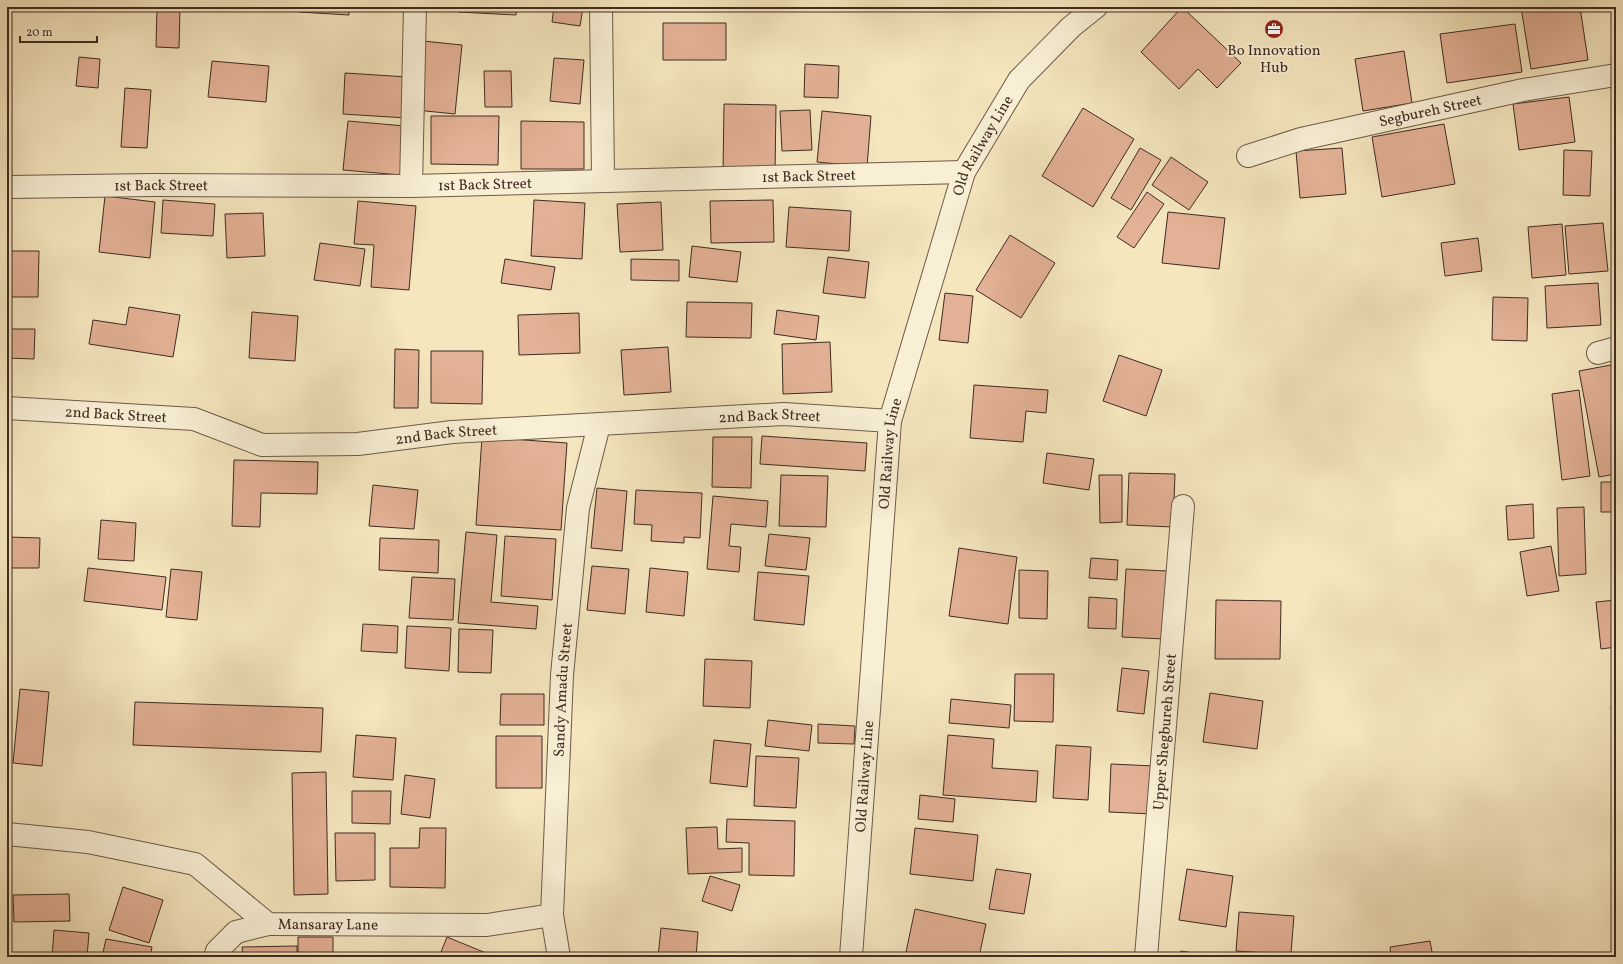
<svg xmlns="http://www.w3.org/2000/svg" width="1623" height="964" font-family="Vollkorn,serif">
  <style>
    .building { fill: #e3b195; stroke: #402b22 }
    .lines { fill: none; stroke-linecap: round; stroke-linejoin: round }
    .minor-casing { stroke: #6d5a49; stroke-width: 24 }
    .tertiary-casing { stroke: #6d5a49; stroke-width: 24 }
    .minor { stroke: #f8efd5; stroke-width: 22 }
    .tertiary { stroke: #f8efd5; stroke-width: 22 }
    .labels { text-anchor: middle; stroke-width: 3.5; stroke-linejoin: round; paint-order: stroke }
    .poi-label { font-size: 15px; fill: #402b22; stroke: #f8efd5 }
    .street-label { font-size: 15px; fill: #402b22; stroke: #f8efd5 }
  </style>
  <rect width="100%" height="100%" fill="#f5e6be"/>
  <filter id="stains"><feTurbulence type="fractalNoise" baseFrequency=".005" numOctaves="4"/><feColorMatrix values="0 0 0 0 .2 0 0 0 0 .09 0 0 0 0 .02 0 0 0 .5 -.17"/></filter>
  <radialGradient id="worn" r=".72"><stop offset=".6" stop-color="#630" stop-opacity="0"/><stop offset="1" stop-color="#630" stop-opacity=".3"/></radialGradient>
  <path class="building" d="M157,7H180L179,48L156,47Z
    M300,7H349V15L299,12Z
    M459,7H517L516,15L458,12Z
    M554,7H583L580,26L552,22Z
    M1182,7L1241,63L1217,88L1198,69L1179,89L1141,52Z
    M1521,7H1580L1588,60L1531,69Z
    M663,23H726V60H663Z
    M1515,24L1522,72L1447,83L1440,34Z
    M423,41L462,45L455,114L416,110Z
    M1404,51L1412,103L1363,111L1355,59Z
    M79,57L100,59L98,88L76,86Z
    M554,58L584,60L580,104L550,101Z
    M212,61L269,66L266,102L208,97Z
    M805,64L839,66L838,98L804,97Z
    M484,71H511L512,107H485Z
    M345,73L408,77L406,118L343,114Z
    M125,88L151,90L147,148L121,147Z
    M1569,97L1575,142L1519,150L1513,104Z
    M724,104L776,105L775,172H723Z
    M1083,108L1134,139L1093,207L1042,176Z
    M810,110L812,150L782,151L780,111Z
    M822,111L871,116L867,167L817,162Z
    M431,116H499L498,165L431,164Z
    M348,121L405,126L401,175L343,170Z
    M521,121L584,122V169H521Z
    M1444,124L1455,184L1382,197L1372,137Z
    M1140,148L1161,160L1131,210L1111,198Z
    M1342,148L1346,194L1300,198L1296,151Z
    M1564,150L1592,151L1590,196L1563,195Z
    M1171,157L1208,182L1189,210L1152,185Z
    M1147,192L1164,204L1134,248L1117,237Z
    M105,196L155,202L150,258L99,252Z
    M163,200L215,204L213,236L161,233Z
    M534,200L585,203L582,259L531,256Z
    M773,200L774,242L711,243L710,201Z
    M358,201L416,206L409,290L371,287L374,245L354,244Z
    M661,202L663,250L620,252L617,204Z
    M789,207L851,211L849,251L786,247Z
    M1168,212L1225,218L1219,269L1162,263Z
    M263,213L265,256L227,258L225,214Z
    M1603,223L1608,271L1569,274L1565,226Z
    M1562,224L1566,275L1532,278L1528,227Z
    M1010,235L1055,263L1021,318L976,290Z
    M1478,238L1482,271L1445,276L1441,243Z
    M320,243L365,249L360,286L314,280Z
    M692,246L741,252L737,282L689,277Z
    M7,251H39L38,297H7Z
    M828,257L869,262L865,298L823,293Z
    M505,259L555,267L551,290L501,283Z
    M631,259L679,260V281L631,280Z
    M1598,283L1601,325L1547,328L1545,286Z
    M945,293L973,296L968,343L939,340Z
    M1493,297L1528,298L1527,341L1492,340Z
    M687,302L752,303L751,338L686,337Z
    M129,307L180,315L173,357L89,344L93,320L126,325Z
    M777,310L819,316L816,340L774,334Z
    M252,312L298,316L295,361L249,358Z
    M579,313L580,353L519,355L518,315Z
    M7,329H35L34,359L7,358Z
    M830,342L832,392L783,394L782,344Z
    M668,347L671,392L624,395L621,350Z
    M395,349L419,350L418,408H394Z
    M431,351H483L482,404L431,403Z
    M1119,355L1162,370L1146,416L1103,401Z
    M1616,364V474L1599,477L1579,371Z
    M974,385L1048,390L1046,413L1026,411L1023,442L970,438Z
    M1579,390L1590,476L1562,480L1552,394Z
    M762,436L867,443L865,471L760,464Z
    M482,437L567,443L561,530L476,525Z
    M713,437H752L751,488L712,487Z
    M1047,453L1094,459L1089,490L1043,483Z
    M234,460L318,462L317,494L261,493L260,527L232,526Z
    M1129,473L1175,474L1173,527L1127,525Z
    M781,475L828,476L826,527L779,526Z
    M1099,475H1122V522L1100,523Z
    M1601,482H1616V512H1601Z
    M373,485L418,490L414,529L369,526Z
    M597,488L627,491L622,551L591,548Z
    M636,490L702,493L700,538L684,537V543L651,541L652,525L634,524Z
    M713,496L768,501L766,527L731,524L729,546L741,547L739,572L707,569Z
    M1533,504L1534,538L1508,540L1506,506Z
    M1584,507L1586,574L1559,576L1557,508Z
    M101,520L136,523L134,561L98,559Z
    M466,532L497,535L491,602L538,606L536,629L458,623Z
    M769,534L810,538L806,570L765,566Z
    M505,536L556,539L552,600L501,596Z
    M7,537L40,538L39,568H7Z
    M380,538L439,540L438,573L379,570Z
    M1551,546L1559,591L1527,596L1520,552Z
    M959,548L1017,557L1008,624L949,616Z
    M1091,558L1118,560L1117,580L1089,578Z
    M592,566L629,569L625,614L587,610Z
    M88,568L166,577L162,610L84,601Z
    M650,568L688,572L684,616L646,612Z
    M171,569L202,572L197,620L166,617Z
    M1126,569L1167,571L1164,639L1122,637Z
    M1019,570L1048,571L1047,619L1019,618Z
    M758,572L809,576L804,625L754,620Z
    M412,577L455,579L453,620L409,618Z
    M1089,597L1117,599L1116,629L1088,628Z
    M1216,600L1281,601L1280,659H1215Z
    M1616,600V647L1601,649L1596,602Z
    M363,624L398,626L397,653L361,651Z
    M407,626L451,628L449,671L405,668Z
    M459,629L493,630L491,673L458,672Z
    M705,659L752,661L750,708L703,706Z
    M1122,668L1149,671L1144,714L1117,711Z
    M1015,674H1054L1053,722L1014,721Z
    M20,689L49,692L42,766L13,763Z
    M1210,693L1263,701L1257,749L1203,742Z
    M501,694H544V725H500Z
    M951,699L1011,705L1009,728L949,723Z
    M135,702L323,708L321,752L133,745Z
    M1611,707H1616V747Z
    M768,720L812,725L809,751L765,746Z
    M818,724L855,726L854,744L818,743Z
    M356,735L396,738L393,780L353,777Z
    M948,735L994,739L992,768L1038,771L1036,802L943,795Z
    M496,736H542V788H496Z
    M714,740L751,744L747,787L710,783Z
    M1056,745L1091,747L1088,800L1053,798Z
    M756,756L799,758L796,808L754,806Z
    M1111,764L1155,766L1153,814L1109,812Z
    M326,772L328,894L294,895L292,773Z
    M405,775L435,779L430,818L401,814Z
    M352,791H391L390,824L352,823Z
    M920,795L955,799L953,822L918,819Z
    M727,819L795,821L794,876L749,875V843L726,842Z
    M717,827L718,849L742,848V872L688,874L686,828Z
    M420,828H446L445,888L390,887V848H419Z
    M915,828L978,835L973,881L910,874Z
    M335,833H375V880L336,881Z
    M996,869L1031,874L1024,914L989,909Z
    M1187,869L1233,876L1226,927L1179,920Z
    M710,876L740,885L732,911L702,901Z
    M123,887L163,900L149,943L109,930Z
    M69,894L70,921L14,922L13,895Z
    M915,909L986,924L979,957H905Z
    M1239,912L1294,916L1291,953H1284V954L1236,951Z
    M661,928L698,932L696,957H658Z
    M54,930L89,933L87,957H52Z
    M298,937H333V957H298Z
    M447,937L486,953L485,957H439Z
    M106,939L152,947L150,957H102Z
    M1430,941L1433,957H1391L1390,947Z
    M297,946V957H243L242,947Z
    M1181,951L1217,957H1180Z"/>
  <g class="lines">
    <g class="minor-casing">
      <g id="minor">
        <path d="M601,7L603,180"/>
        <path id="s1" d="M1248,156L1301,139L1523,90L1616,75"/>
        <path d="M411,186L415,7"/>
        <path id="s2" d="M7,187L154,185L411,186L964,172"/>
        <path d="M1598,353L1616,348"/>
        <path id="s3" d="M7,408L194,419L262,445L358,444L452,432L784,414L890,421"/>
        <path id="s4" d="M7,834L88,842L195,864L268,924L487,925L552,915"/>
        <path d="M215,957L217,951L236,932L268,924"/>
        <path id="s5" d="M559,957L552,915L562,675L578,508L599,425"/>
        <path id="s6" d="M1146,957L1183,506"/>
      </g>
    </g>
    <g class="tertiary-casing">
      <g id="tertiary">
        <path id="s7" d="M851,957L890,421L964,172L1019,80L1071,27L1096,7"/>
      </g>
    </g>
    <use href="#minor" class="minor"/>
    <use href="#tertiary" class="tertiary"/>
  </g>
  <defs>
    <g id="office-disc" transform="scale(1)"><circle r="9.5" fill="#8f2418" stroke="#f8efd5"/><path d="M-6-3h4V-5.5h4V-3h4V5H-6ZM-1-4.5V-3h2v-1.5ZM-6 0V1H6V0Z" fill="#fff"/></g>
  </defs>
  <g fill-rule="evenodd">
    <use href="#office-disc" x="1274" y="29"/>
  </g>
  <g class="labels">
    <g class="poi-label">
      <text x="1274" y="55">Bo Innovation<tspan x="1274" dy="17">Hub</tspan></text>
    </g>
    <g class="street-label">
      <text dy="5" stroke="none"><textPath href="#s1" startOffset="188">Segbureh Street</textPath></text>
      <text dy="5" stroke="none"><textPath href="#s7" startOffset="829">Old Railway Line</textPath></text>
      <text dy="5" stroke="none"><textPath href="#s2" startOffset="802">1st Back Street</textPath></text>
      <text dy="5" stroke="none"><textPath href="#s2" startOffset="478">1st Back Street</textPath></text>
      <text dy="5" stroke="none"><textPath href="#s2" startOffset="154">1st Back Street</textPath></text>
      <text dy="5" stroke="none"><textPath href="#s3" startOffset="109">2nd Back Street</textPath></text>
      <text dy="5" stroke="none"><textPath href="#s3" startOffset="769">2nd Back Street</textPath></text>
      <text dy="5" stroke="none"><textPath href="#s3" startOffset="445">2nd Back Street</textPath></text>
      <text dy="5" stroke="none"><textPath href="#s7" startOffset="505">Old Railway Line</textPath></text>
      <text dy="5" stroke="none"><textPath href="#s5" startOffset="268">Sandy Amadu Street</textPath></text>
      <text dy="5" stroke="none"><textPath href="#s6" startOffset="226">Upper Shegbureh Street</textPath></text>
      <text dy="5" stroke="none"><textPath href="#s7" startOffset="181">Old Railway Line</textPath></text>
      <text dy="5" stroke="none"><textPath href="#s4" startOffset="345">Mansaray Lane</textPath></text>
    </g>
  </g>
  <rect width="1623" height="964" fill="none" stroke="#f5e6be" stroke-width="24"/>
  <rect x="8" y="8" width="1607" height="948" fill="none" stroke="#402b22" stroke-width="2"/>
  <rect x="12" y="12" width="1599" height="940" fill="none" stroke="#402b22"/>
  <path d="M20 36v6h77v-6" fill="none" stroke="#402b22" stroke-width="2"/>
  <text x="26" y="36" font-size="12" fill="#402b22" stroke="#f8efd5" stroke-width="3" paint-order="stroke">20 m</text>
  <rect width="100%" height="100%" filter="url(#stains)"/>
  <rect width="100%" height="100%" fill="url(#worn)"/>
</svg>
